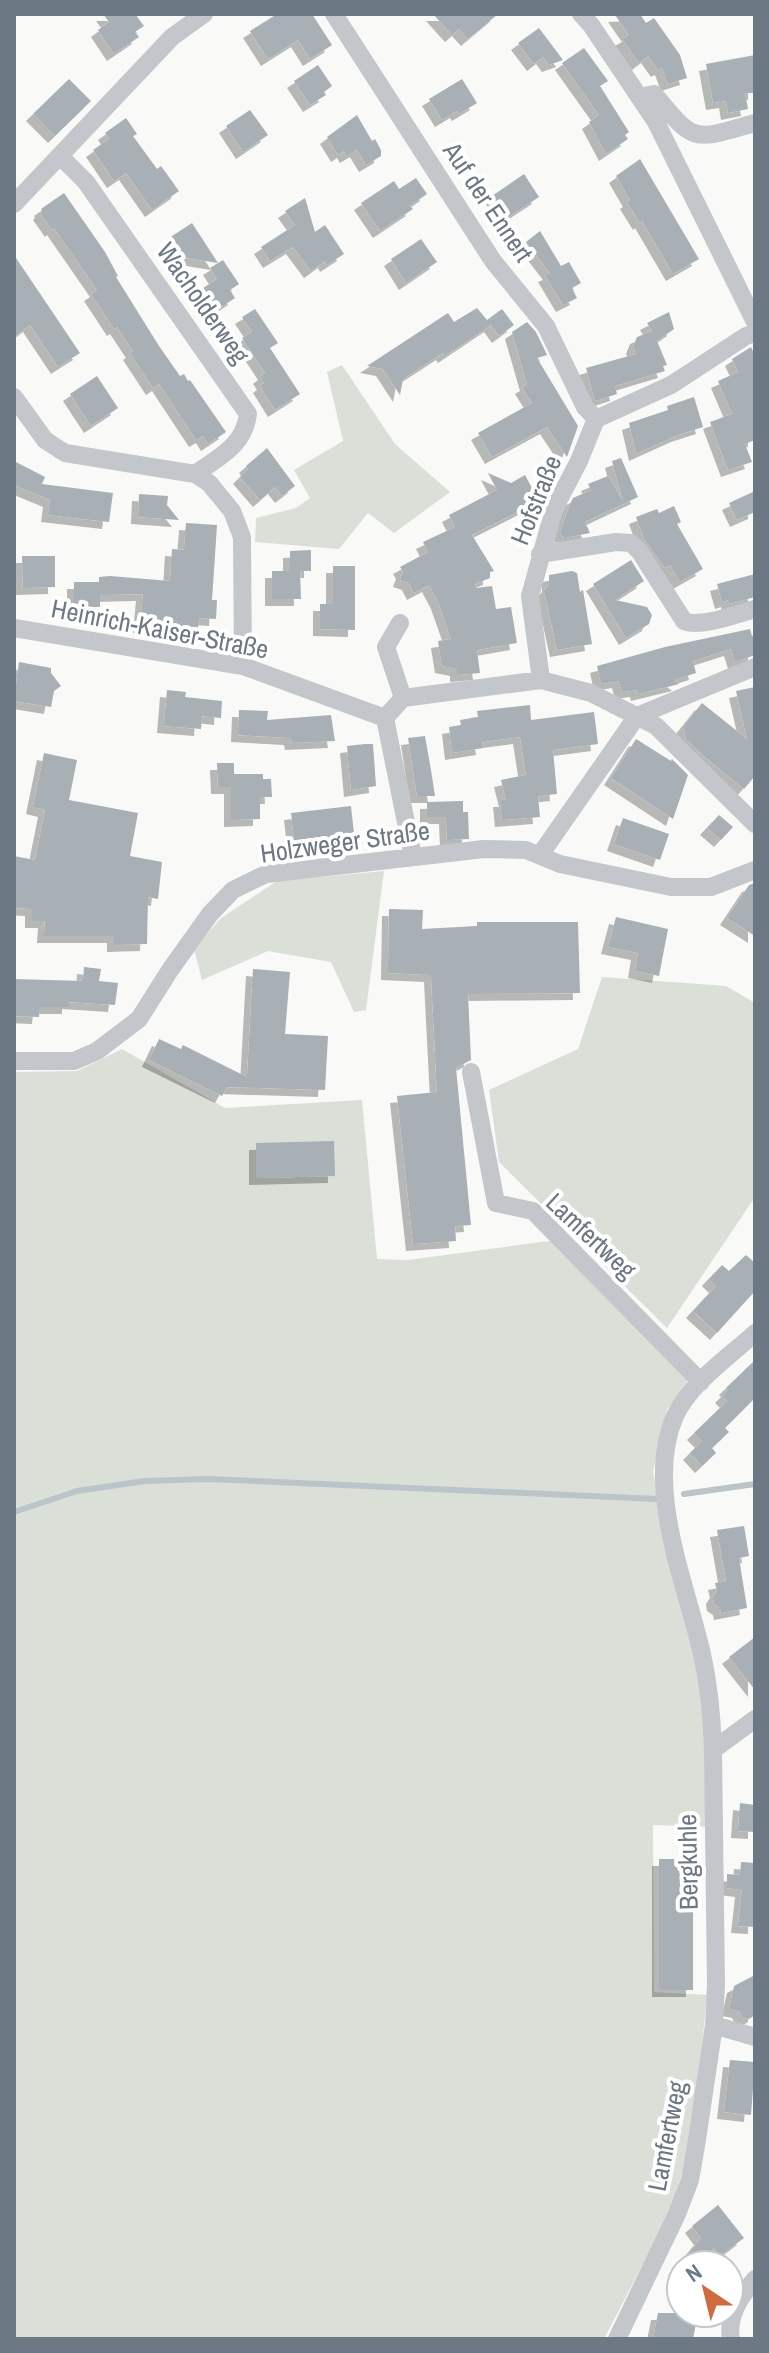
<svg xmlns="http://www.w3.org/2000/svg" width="769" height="2353" font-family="'Archivo Narrow',sans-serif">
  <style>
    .green { fill: #dadfd8 }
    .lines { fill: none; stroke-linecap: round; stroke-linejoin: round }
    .stream { stroke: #bbc4c8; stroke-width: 6 }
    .building { fill: #a8afb5; filter: url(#shadow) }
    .street { stroke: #c3c6ca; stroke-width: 18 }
    .labels { text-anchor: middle; stroke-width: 8; stroke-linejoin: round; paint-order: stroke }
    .street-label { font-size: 26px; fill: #6c7884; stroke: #fff }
  </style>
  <defs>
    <filter id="shadow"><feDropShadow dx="-7" dy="7" stdDeviation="0" flood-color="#0004"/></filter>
  </defs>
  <rect width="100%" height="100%" fill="#f9f9f7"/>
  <path class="green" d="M342,365L395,444L450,492L394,533L368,513L339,549L255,542L256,518L296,508L310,498L294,470L343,441L327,372Z
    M384,871L366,1010L354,1012L331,962L268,951L202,980L194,949L221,918L277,881Z
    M602,977L726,986L755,1003V1197L667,1328L499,1162L489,1090L578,1049Z
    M122,1049L225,1108L362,1100L377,1259L408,1260L556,1240L688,1380L667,1410L653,1472L706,1692L713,1827L653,1825L654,1992L707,1995L693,2136L671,2210L604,2339H14V1072L77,1071Z"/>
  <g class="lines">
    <path class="stream" d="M684,1494L755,1484
      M14,1512L77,1491L145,1481L209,1479L657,1499"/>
  </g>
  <path class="building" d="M103,14H135L144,26L135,32L139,37L114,54L98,30L109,22Z
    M277,14H312L332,45L310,59L298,40L268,59L250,31Z
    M433,14H498L468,39L459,29L452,35Z
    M640,14L646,23L654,18L680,55L687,78L668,84L662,68L658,70L648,56L639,63L622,39L629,35L615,15Z
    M539,28L563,60L549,65L543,57L534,64L518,43Z
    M584,48L608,81L600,86L629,132L625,135L628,139L606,154L589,122L599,115L562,63Z
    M755,55V93H745L748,109L728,113L726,101L713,103L706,64Z
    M318,65L332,86L324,92L326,95L310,105L294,81Z
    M69,79L91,101L55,136L33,114Z
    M462,79L477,103L459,114L457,111L442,120L429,99Z
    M250,110L268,135L243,152L226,126Z
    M357,115L372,141L375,139L381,150V156L366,165L357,150L347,156L344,151L338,155L327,137Z
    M126,118L137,134L133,136L157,169L161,166L179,191L152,210L126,173L114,181L93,150L109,139L105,133Z
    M640,159L699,259L673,274L642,221L640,223L627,202L630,200L616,176Z
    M524,174L539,197L507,218L492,196Z
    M416,178L427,194L410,206L413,209L380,231L361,203L394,181L399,189Z
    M64,193L105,252L118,276L116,277L159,346L180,376L184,374L188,381L190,380L226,432L208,444L203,436L196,440L159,384L153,388L130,353L133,351L117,327L114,329L91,294L97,290L54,228L52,230L40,213L42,211L41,209Z
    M305,198L315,232L325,225L344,254L327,265L325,261L311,271L293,247L270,261L261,247L295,225L285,211Z
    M192,223L218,263L223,260L239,284L230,290L235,298L217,310L206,308L208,301L200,290L217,279L210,268L218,263L187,258L183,260L176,256L177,250L169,238Z
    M540,231L561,266L569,262L581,283L572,288L577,298L563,305L545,275L550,273L526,242Z
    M421,239L437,262L406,283L391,259Z
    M14,255L80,353L58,367L30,325L14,337Z
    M477,308L487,320L502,309L514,325L499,336L491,325L445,356L443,353L403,379L400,395L383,369L367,366L448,313L454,322Z
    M255,309L278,343L270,348L300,394L275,410L260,386L264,383L260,377L265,373L242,338L252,332L242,317Z
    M669,312L674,329L657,341L667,365L663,366L665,371L615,386L617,394L595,401L586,368L636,354L633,347L637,337L652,331L647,323Z
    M527,322L536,332L547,355L537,358L578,426L567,457L547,427L492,457L478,433L532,403L522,387L527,384L512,332Z
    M751,347L755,356V440L745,444L752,462L728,470L710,422L732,414L718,381L738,372L732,359Z
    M97,376L118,408L91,426L70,394Z
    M694,397L703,427L678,435L636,454L629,423L668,410L667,406Z
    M267,448L295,486L282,496L275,487L260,500L240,477L248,469L246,466Z
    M621,458L638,497L585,522L590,533L564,538L560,532L570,504L573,498L591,490L588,484L608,476L623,501L612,461Z
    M14,461L45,477L42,484L113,493L109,522L48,515L50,500L14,485Z
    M488,473L511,483L525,475L539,501L472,535L494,571L490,572V578L475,584L476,588L492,586L496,609L511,607L517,643L477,650L480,673L457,675V669L442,666L438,641L451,639L438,602L429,585L414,593L409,583L400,580L403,572L400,567L428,552L423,542L455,527L449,515L497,490Z
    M755,491V512L737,520L729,503Z
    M139,494L168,496L167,505L179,520L138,517Z
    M674,506L681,522L677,524L703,569L680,582L670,565L665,568L644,539L636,517L657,509L659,513Z
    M186,523L217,525L212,600H217L216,619L199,618L198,630L140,626L143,594L100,595V607H74V582H99V577L110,576L170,581L172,549L184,550Z
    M311,550V571H300L301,599H272V571H290V551Z
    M22,556H55V587L23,588Z
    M631,560L644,581L615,600L647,607L652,615L649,624L626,638L593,584Z
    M333,566H355V630L320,629V604H333Z
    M572,571L577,573L580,592L583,590L592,644L557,650L544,591L549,585V575Z
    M755,574V597L729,604L728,600L722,602L717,584Z
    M750,629L752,636L755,635V655L735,662L731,649L693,661L696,673L674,680L679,684L638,694L637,690L622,692L619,681L601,684L597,666L665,647Z
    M19,662L51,668V673L61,686L54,691L51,707L14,701Z
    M755,687V776L744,789L707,759L686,739L683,727L702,703L747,739L736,691Z
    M167,690L186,692L185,697L222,701L221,718L202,716L201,729L164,726Z
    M530,705L531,720L594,712L598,744L553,750L557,794L538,796L540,817L502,820L500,800H506L501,780L526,775L520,737L482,742L483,748L452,753L449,727L461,725L460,720L478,717L477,711Z
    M239,710L268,711L267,720L331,715L335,741L292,743L291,738L238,735Z
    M425,736L431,770L435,796H417L408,738Z
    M636,739L671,761L672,759L688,775L673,819L611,778Z
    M365,744H373L376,786L351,790L347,746Z
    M44,753L77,760L69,800L138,813L130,856L162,862L158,899L148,897L147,944L114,945V936H44L45,921H32V909L14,908V856L35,860L45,810L33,807Z
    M217,763H234V774H263V779H271L272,797H260V819L231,820V787H218Z
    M463,801V812H468L469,839L447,840L446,817H427V802Z
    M351,806L355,843L295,848L291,813Z
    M719,815L733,827L721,840L707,828Z
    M623,818L669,834L660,860L614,844Z
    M755,883V936L727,918L749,885Z
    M389,909L423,910L422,929L477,926V922H578L580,993L468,994L471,1060L456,1068L471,1225L455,1226L456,1241L413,1244L397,1096L437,1092L431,975L388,973Z
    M616,917L668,929L659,976L635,971L638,953L608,947Z
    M84,967L101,969L99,981L118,983L115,1005L69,1002V1007H40L39,1017L14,1016V979L83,981Z
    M253,969L290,972L285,1034L328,1036L325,1090L227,1087L222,1096L149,1060L159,1039L181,1049L183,1045L247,1077Z
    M334,1141L335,1176L256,1178V1143Z
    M746,1255L755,1263V1291L717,1333L693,1311L716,1286L709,1279L722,1265L729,1271Z
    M755,1360V1398L725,1428L729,1432L712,1448L716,1453L702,1466L690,1453L702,1441L694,1433L727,1401L722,1396L728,1390L726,1388Z
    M744,1526L749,1556L739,1558L747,1608L721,1613L720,1608L714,1604L713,1597L717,1591L715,1583L726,1581L717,1530Z
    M755,1637V1690L729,1657Z
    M740,1803L755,1805V1832L738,1831Z
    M659,1859H693V1990H659Z
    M741,1862L755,1863V1927L738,1926L742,1890L727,1888V1874L740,1875Z
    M755,1975V2015L749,2019L743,2018L739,2011L729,2009L734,1986Z
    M730,2060L755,2062L751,2115L724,2112Z
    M718,2205L744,2238L720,2256L714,2248L701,2264L688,2254L701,2238L692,2226Z
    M658,2313H698L693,2339H653Z"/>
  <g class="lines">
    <path class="street" d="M334,14L493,261L546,326L585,407L596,419
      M581,14L591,25L656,122L755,322
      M639,97L654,94C696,145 693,140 755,123
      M60,156L86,182L248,414C244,446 219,457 195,474
      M14,204L172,37L204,14
      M14,397L45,440L65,453L195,474L209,483L232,511L242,537L243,666
      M540,554L616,542L631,543L640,552L684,621C700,628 737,614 755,609
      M400,623L386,647L403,698
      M14,628L243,666L385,718L413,857
      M541,680L530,596L554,509L579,461L596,419L671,385L746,336L755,333
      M385,718L403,698L541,680L591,693L656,726L755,824
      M540,855L637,716L755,667
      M14,1061H74L97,1051L139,1019L170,970L210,914L233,890L266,874L484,849L526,850L560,864L671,887H711L755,870
      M471,1072L496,1203L533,1211L701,1382
      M713,1750C712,1717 709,1686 702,1654C686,1583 644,1487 675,1416C690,1383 729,1357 755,1333
      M714,2025L755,2037
      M617,2339L677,2214L690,2180L697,2140L714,2025L716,1985L713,1750L755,1719
      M731,2339C727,2316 740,2297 755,2279"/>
  </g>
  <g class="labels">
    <g class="street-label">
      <text transform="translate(488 202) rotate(56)" y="9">Auf der Ennert</text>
      <text transform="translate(203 303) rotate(55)" y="9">Wacholderweg</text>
      <text transform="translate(536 500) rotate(-68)" y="9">Hofstraße</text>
      <text transform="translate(160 629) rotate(11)" y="9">Heinrich-Kaiser-Straße</text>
      <text transform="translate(345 842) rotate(-8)" y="9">Holzweger Straße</text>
      <text transform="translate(591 1236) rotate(43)" y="9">Lamfertweg</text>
      <text transform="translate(688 1862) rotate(-91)" y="9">Bergkuhle</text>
      <text transform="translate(667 2136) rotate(-79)" y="9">Lamfertweg</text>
    </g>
  </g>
  <rect width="769" height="2353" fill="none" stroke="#6c7884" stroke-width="32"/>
  <g transform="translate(705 2289) rotate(325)"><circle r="38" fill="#ffffff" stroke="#c4c9ce" stroke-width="2"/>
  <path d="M0-6L14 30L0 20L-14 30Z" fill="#cf6b41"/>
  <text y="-12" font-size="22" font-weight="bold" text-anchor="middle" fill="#6c7884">N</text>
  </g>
</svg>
